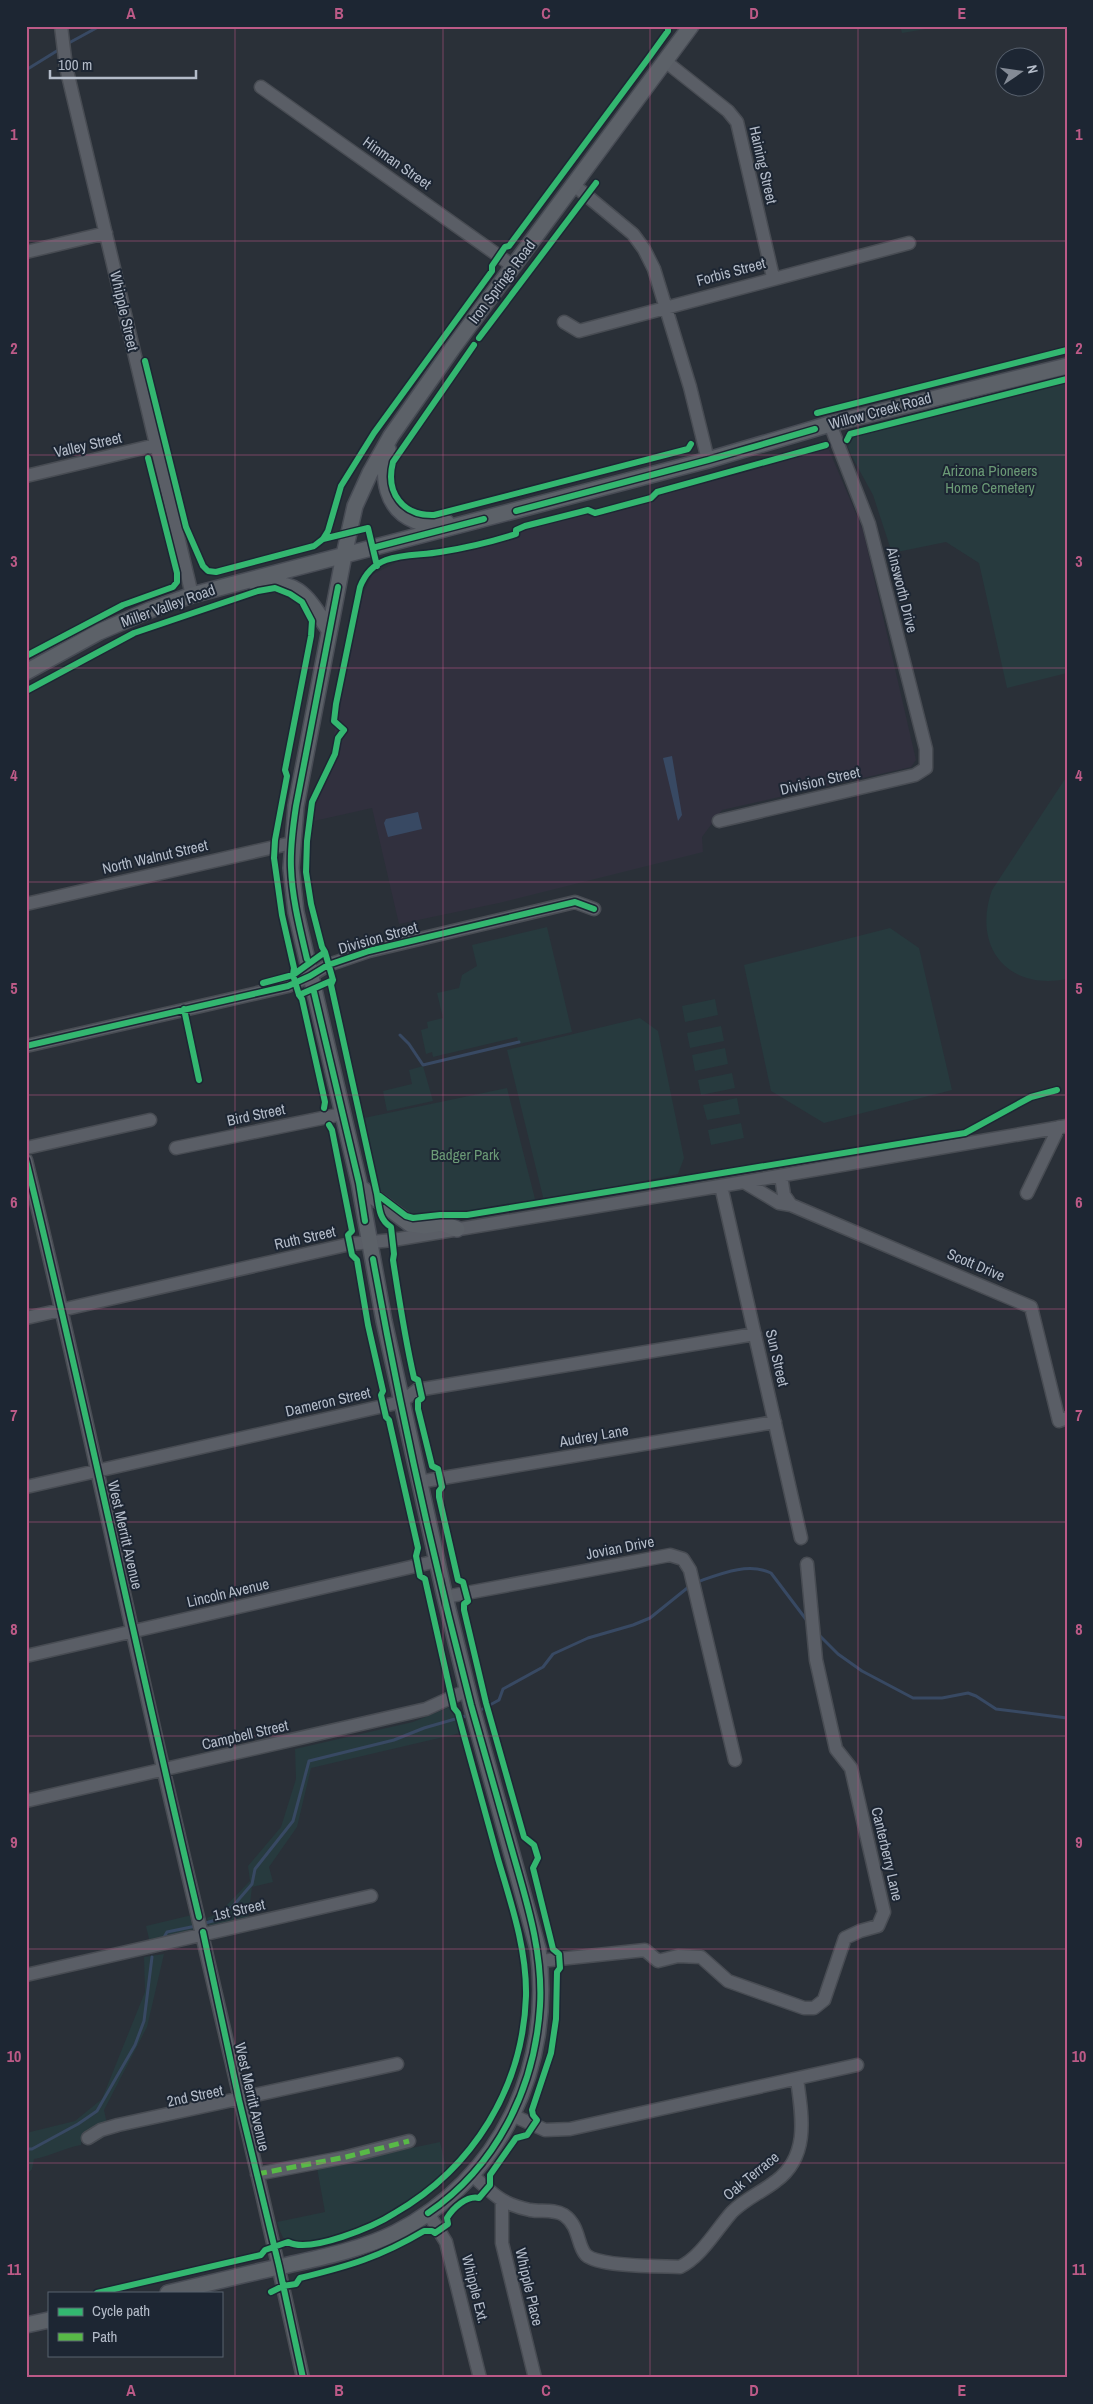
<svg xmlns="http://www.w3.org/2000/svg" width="1093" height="2404" font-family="'Archivo Narrow',sans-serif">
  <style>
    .medical { fill: #31303e }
    .green { fill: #273a3e }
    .water { fill: #384963 }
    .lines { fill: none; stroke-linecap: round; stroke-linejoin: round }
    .stream { stroke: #384963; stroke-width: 3 }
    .minor-casing { stroke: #484c53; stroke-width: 15 }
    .major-casing { stroke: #484c55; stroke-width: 18 }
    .minor { stroke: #5a5e66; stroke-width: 12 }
    .major { stroke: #5c6168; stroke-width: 15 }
    .quiet { stroke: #58b947; stroke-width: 5; stroke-dasharray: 10 5; stroke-linecap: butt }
    .cycleway-casing { stroke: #1d2633; stroke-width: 9 }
    .cycleway { stroke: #33b770; stroke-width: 6 }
    .grid { fill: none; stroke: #bc5a87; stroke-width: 1; stroke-opacity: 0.55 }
    .labels { text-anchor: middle; stroke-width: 4; stroke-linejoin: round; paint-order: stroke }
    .street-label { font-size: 15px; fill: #b4bcc9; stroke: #1d2633 }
    .park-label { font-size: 15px; fill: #6b9a76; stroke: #1d2633 }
    .neatline { fill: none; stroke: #bc5a87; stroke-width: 2 }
    .grid-label { font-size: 16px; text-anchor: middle; font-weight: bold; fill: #bc5a87 }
  </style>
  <rect width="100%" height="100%" fill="#2a3038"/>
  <path class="medical" d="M819,447L829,450L863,530L916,760L911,767L722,810L702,837L703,852L499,903L399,924L372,808L314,821L316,801L327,771L359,603L372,575L397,562L708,479Z"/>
  <path class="green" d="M900,26H944L902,33Z
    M1067,381V673L1007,688L979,563L946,542L892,553L873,495L851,455L848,447L852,437Z
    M1067,776V979C1007,991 972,946 992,890Z
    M547,927L572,1032L519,1044L517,1037L433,1057L432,1052L426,1054L421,1030L428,1028L427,1022L443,1018L437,993L459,988L462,975L477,966L472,945Z
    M890,928L919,948L952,1090L824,1123L771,1091L744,965Z
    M715,999L718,1015L685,1022L682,1006Z
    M640,1018L658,1031L684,1158L678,1174L544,1201L507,1050Z
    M721,1026L724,1041L690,1048L687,1033Z
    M725,1048L728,1064L695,1071L692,1055Z
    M423,1066L433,1101L387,1111L383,1091L412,1084L409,1070Z
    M732,1073L735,1088L701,1095L698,1080Z
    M507,1088L536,1203L477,1212L412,1214L390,1201L378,1188L364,1118Z
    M737,1098L740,1114L707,1120L703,1105Z
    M741,1123L744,1138L711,1145L708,1130Z
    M452,1706L458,1709L465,1732L311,1768L297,1827L269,1867L273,1882L252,1887L248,1919L210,1930L207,1918L219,1913L250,1881L248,1866L281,1827L296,1779L295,1749L413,1722Z
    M192,1915L196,1933L150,1943L146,1926Z
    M164,1954L147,2027L104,2110L107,2124C97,2128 82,2132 81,2145C64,2148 51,2156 34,2159L32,2169L26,2176V2133L75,2121L102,2099L145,1992L144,1957Z
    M440,2142L449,2179C411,2209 372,2231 325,2242C314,2244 302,2250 291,2245C282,2241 280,2230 277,2222L325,2212L317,2168Z"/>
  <path class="water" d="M672,756L682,815L678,821L663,758Z
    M418,812L422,829L388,837L384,823L386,819Z"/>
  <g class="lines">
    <path class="stream" d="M67,44L100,26
      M26,70L60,49
      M400,1035L409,1044L423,1065L519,1042
      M697,1582C720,1574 748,1562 771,1573L808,1622
      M818,1634L838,1654L862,1671L913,1698H942L968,1693L976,1696L996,1709L1067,1718
      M477,1712L499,1700L503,1689L543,1667L553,1654L588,1638L633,1625L650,1618L691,1585
      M202,1924L216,1920L233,1906L252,1884L255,1869L293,1821L309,1761L394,1740L424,1728L469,1715
      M163,1939L167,1932L196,1926
      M26,2149H32L78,2124L97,2111L135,2045L144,2021L152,1957"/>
    <g class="minor-casing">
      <path id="minor" d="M61,26L66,67L192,595
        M665,61L728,111L737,122L773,277
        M261,87L513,266
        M574,185L633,234L644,249L654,269L690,387L708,460
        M26,252L106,233
        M564,322L579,331L909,243
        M26,476L156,445
        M719,821L915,775L926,768V749L869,524L830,424
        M26,904L292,843
        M26,1046L288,986L310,976L328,965L369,951L575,902L594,909
        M26,1148L150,1120
        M176,1148L342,1114
        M26,1160C76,1363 117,1568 164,1772C211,1974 259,2175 303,2378
        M744,1182L779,1203L791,1205L784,1195L781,1176
        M721,1186L801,1538
        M1027,1193L1059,1127
        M791,1205L1031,1307L1059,1421L1067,1418
        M26,1318L350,1244L393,1240L744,1182L1067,1126
        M419,1482L775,1422
        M26,1487L401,1402L417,1390L755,1334
        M445,1597L670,1555L683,1559L690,1570L735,1760
        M26,1656L437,1561
        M26,1801L426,1709L468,1690
        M540,1961L645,1950L658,1961L678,1956L701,1957L728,1981L804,2008H814L824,2000L845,1938L860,1931L878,1926L884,1912L851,1768L836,1749L816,1660L807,1564
        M26,1975L371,1896
        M512,2115L545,2130L570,2129L857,2065
        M88,2138L101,2130L118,2125L397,2064
        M257,2174L346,2157L409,2141
        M472,2175C495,2195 499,2203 530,2210C541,2212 554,2209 564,2215C580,2226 577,2246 586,2255C599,2267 660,2266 680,2267C701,2257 716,2230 732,2212C745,2199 762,2192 776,2181C810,2156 802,2116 797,2079
        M502,2202V2243L535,2378
        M428,2213L446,2242L480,2378"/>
    </g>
    <g class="major-casing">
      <path id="major" d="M388,449C382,477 385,509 416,521C425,524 438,522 447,523
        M257,585C299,578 308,599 329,630
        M26,672L99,632L150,610L192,595L708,460L830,424L1067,366
        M360,1187L410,1224L424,1226L442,1223L457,1229
        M168,2293C205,2284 242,2275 279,2267C318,2258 358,2251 395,2233C501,2180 554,2065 538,1949L472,1708L445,1597L384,1321L359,1183L296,912L291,868L296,806L344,555L355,506L370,473L391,436L452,349L691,26
        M26,2325L49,2320"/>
    </g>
    <use href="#minor" class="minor"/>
    <use href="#major" class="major"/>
    <path class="quiet" d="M257,2174L346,2157L409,2141"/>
    <g class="cycleway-casing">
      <path id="cycleway" d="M479,338L596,183
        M474,345L393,462C385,493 403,516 434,515L688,449L691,444
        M145,361L186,527L203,566L208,571L216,572L314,546L323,539L328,531L341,486L374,433L492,271V266L505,247L509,246L650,56L668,31V26
        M817,413L1067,350
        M847,440L850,434L1067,379
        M516,511L708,460L815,429
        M323,539L368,528L377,566
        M376,547L484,519
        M26,656L123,605L173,587L177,582V573L148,458
        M26,691L134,633L258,591L275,588L290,594L302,602L312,621L311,636L285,770L287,776L275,840L274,858L282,915L294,968L293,975L263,983
        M325,952L322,947L311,904L306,872L307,841L312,802L335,754L338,738L344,730L334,721L336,704L360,587C365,574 373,565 386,560C403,554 423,555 440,552C466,548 491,542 516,534V530L525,526L588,510L595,513L651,498L657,492L826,445
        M325,952L333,980L299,995L293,975Z
        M307,959C300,929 292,898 291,868C290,847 293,826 296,806L338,587
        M333,980L331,985L377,1194L406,1216L413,1218L440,1215H467L965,1133L1031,1097L1057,1090
        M314,992L359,1183L365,1221
        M299,995L302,999L325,1102L324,1108
        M184,1009L199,1080
        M26,1046L288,986L310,976L328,965L369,951L575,902L594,909
        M26,1160C87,1411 139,1665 199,1917
        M373,1259C400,1409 433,1558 471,1705C485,1756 500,1806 514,1857C528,1906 543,1954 540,2006C535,2088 497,2166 428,2213
        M203,1932L239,2100L279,2266L303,2378
        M271,2292L283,2286L296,2284L300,2278C349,2266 380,2257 424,2231H432L435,2233L448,2224L447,2218C453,2208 467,2195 479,2198L490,2185V2175L516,2138L527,2135L537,2120L533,2115L532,2110L551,2053L556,2019L557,1972L560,1968L559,1954L553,1949L533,1868L538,1858L534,1845L524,1837L486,1703L464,1610V1604L468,1601L463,1582L458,1580L439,1497V1491L442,1487L438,1469L432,1466L418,1409V1401L422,1398L418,1380L414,1378C405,1339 399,1299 393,1260L394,1254L391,1227C379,1220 379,1207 377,1194
        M97,2293L261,2255L265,2250L288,2242C310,2254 375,2226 395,2213C473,2168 523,2088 526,1996C527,1950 511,1903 498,1859C485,1811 471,1762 458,1713L454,1708L425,1579L420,1576L416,1556L418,1548L389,1420L386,1417L381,1395L383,1391L368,1325L357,1260L352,1255L348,1235L352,1231L332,1130L329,1125"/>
    </g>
    <use href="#cycleway" class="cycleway"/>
  </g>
  <path class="grid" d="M235,26V2378M443,26V2378M650,26V2378M858,26V2378M26,241H1067M26,455H1067M26,668H1067M26,882H1067M26,1095H1067M26,1309H1067M26,1522H1067M26,1736H1067M26,1949H1067M26,2163H1067"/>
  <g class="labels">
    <g class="street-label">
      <text transform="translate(397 163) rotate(35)" y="5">Hinman Street</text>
      <text transform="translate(763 165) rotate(77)" y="5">Haining Street</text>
      <text transform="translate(731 272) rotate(-15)" y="5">Forbis Street</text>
      <text transform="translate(502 282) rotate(-53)" y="5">Iron Springs Road</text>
      <text transform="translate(124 311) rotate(77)" y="5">Whipple Street</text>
      <text transform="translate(880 411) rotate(-15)" y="5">Willow Creek Road</text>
      <text transform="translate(88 445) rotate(-13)" y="5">Valley Street</text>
      <text transform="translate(902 590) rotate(76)" y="5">Ainsworth Drive</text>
      <text transform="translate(168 606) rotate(-20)" y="5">Miller Valley Road</text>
      <text transform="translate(820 781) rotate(-13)" y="5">Division Street</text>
      <text transform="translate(155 857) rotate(-13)" y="5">North Walnut Street</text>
      <text transform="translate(378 938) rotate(-16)" y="5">Division Street</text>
      <text transform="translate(256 1115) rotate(-12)" y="5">Bird Street</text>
      <text transform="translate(305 1238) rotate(-13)" y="5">Ruth Street</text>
      <text transform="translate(976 1265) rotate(23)" y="5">Scott Drive</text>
      <text transform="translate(777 1358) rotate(77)" y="5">Sun Street</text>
      <text transform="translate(328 1402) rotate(-13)" y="5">Dameron Street</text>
      <text transform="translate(594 1436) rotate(-10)" y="5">Audrey Lane</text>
      <text transform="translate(125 1535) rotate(77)" y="5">West Merritt Avenue</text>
      <text transform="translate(620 1548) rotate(-11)" y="5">Jovian Drive</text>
      <text transform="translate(228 1593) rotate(-13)" y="5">Lincoln Avenue</text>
      <text transform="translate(245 1735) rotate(-13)" y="5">Campbell Street</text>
      <text transform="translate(887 1854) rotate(77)" y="5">Canterberry Lane</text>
      <text transform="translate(239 1910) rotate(-13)" y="5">1st Street</text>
      <text transform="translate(195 2096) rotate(-12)" y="5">2nd Street</text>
      <text transform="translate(252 2097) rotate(77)" y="5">West Merritt Avenue</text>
      <text transform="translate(751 2176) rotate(-39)" y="5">Oak Terrace</text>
      <text transform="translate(529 2287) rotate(77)" y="5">Whipple Place</text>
      <text transform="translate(475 2289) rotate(76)" y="5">Whipple Ext.</text>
    </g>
    <g class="park-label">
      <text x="990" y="476">Arizona Pioneers<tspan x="990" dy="17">Home Cemetery</tspan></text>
      <text x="465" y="1160">Badger Park</text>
    </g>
  </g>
  <rect width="1093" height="2404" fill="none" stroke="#1d2633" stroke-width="55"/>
  <rect x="48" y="2292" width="175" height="65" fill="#1d2633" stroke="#59626f"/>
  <rect x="58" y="2308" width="25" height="8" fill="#33b770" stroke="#59626f"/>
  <text x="92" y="2316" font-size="15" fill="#b4bcc9">Cycle path</text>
  <rect x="58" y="2333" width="25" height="8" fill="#58b947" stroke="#59626f"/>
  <text x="92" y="2342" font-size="15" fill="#b4bcc9">Path</text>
  <g transform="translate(1020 72) rotate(77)"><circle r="24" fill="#1d2633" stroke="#59626f"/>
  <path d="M0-4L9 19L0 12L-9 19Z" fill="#848b96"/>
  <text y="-8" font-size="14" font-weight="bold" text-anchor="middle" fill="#b4bcc9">N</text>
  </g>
  <path d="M50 70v8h146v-8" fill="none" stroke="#b4bcc9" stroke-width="2.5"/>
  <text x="58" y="70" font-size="15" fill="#b4bcc9" stroke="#1d2633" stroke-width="4" paint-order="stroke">100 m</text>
  <rect x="28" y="28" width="1038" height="2348" class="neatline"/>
  <g class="grid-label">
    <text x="131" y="19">A</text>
    <text x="339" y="19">B</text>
    <text x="546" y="19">C</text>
    <text x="754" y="19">D</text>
    <text x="962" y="19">E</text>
    <text x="14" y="140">1</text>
    <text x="1079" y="140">1</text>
    <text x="14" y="354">2</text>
    <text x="1079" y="354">2</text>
    <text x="14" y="567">3</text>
    <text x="1079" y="567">3</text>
    <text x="14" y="781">4</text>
    <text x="1079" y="781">4</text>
    <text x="14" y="994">5</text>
    <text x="1079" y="994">5</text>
    <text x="14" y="1208">6</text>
    <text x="1079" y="1208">6</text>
    <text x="14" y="1421">7</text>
    <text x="1079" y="1421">7</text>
    <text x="14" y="1635">8</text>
    <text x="1079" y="1635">8</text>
    <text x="14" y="1848">9</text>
    <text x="1079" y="1848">9</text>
    <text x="14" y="2062">10</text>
    <text x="1079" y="2062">10</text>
    <text x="14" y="2275">11</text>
    <text x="1079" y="2275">11</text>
    <text x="131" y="2396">A</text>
    <text x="339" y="2396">B</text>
    <text x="546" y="2396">C</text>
    <text x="754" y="2396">D</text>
    <text x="962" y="2396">E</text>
  </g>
</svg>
